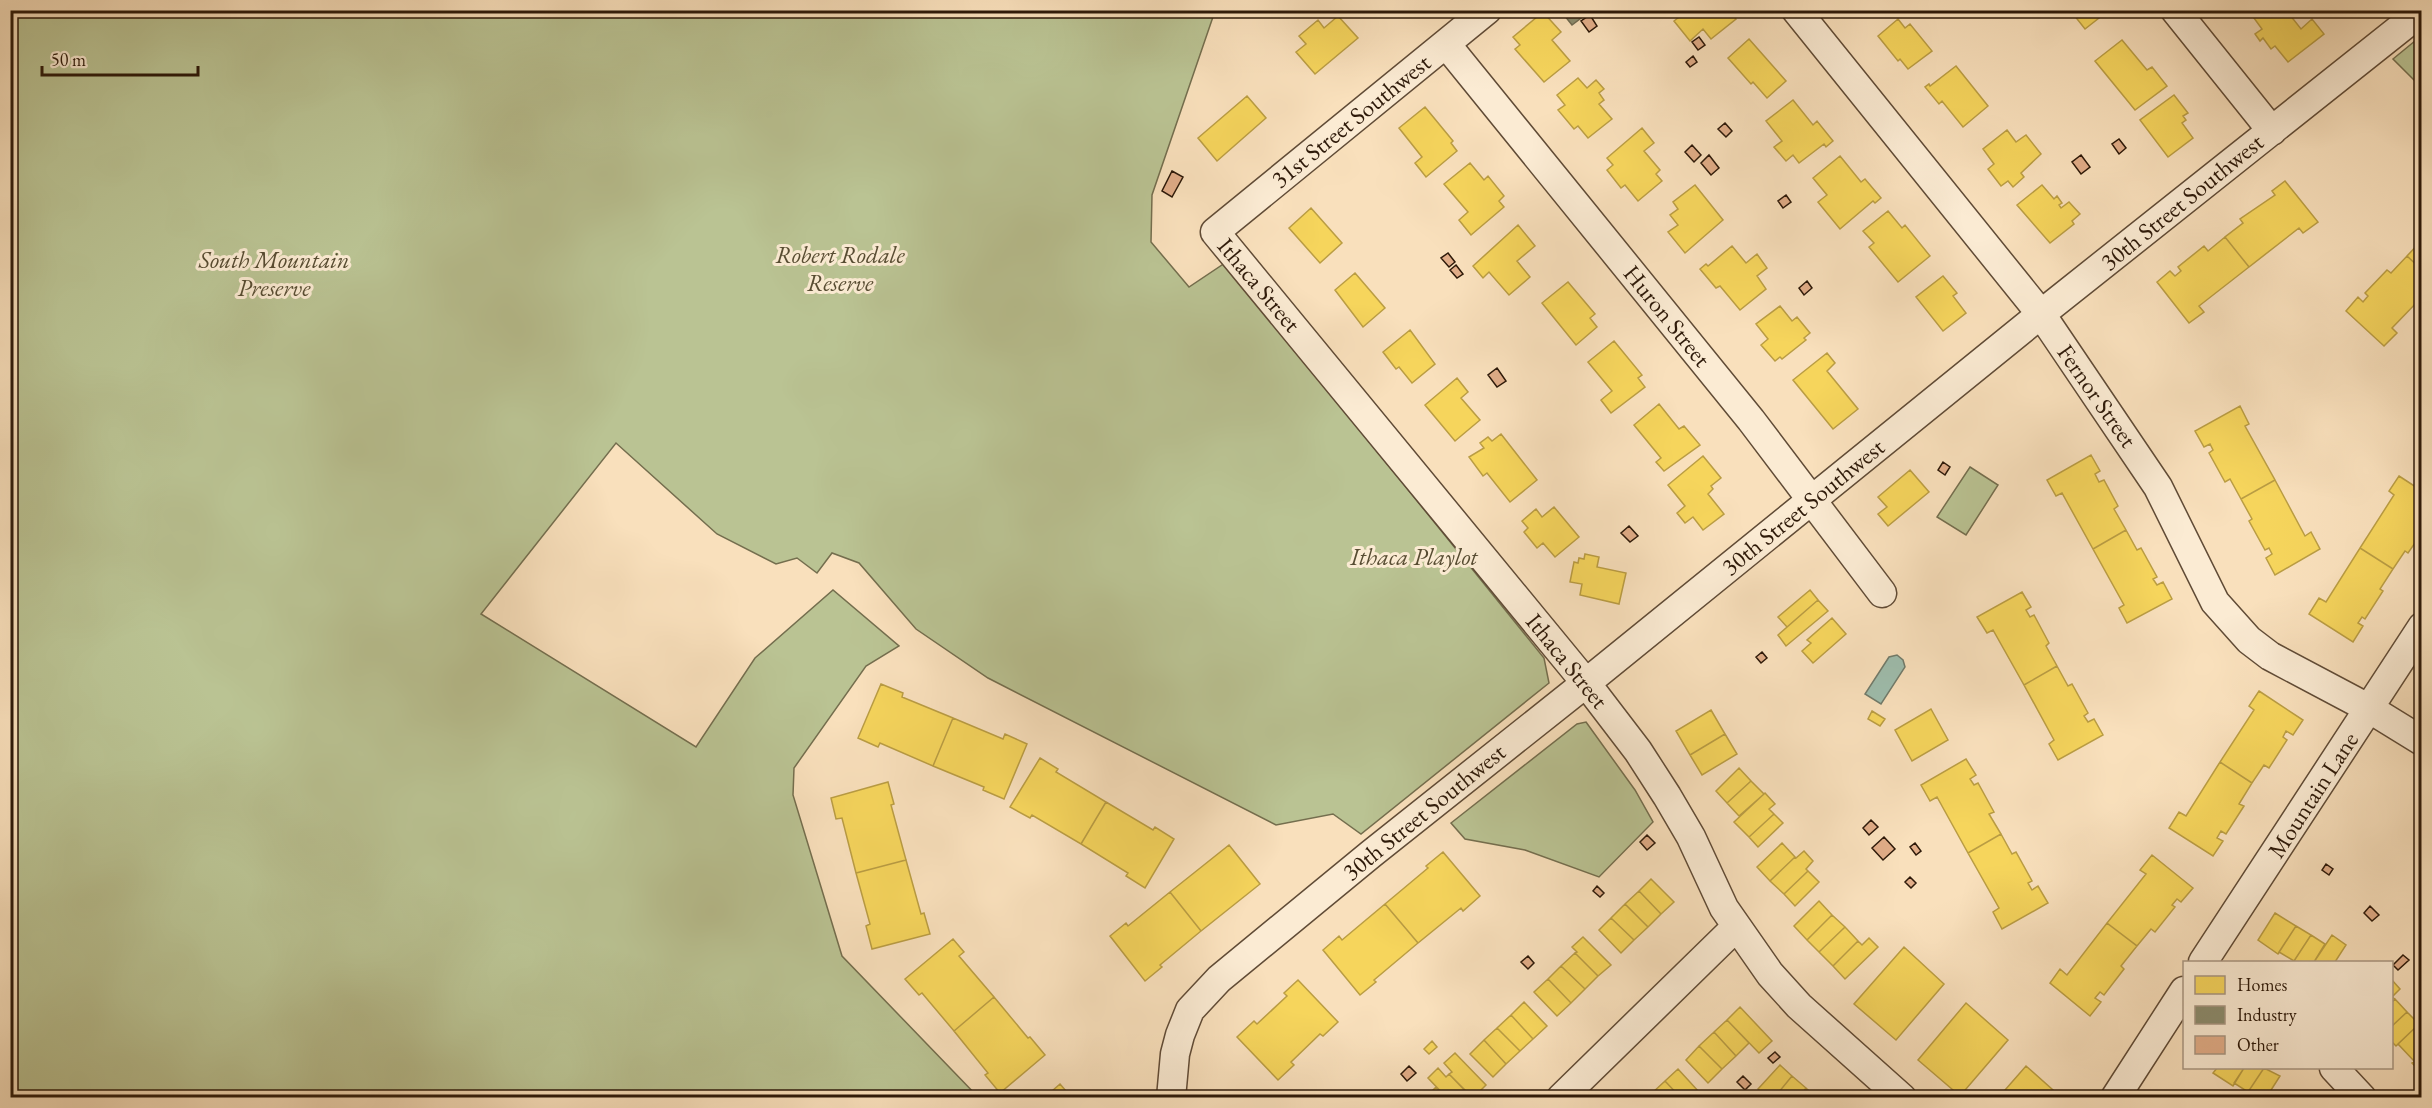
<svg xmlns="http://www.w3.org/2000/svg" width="2432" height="1108" font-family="'EB Garamond',serif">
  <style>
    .green { fill: #bac393; stroke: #746e4e; stroke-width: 1.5 }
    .water { fill: #9ebdad; stroke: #717b6b; stroke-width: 1.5 }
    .homes { fill: #f6d55c; stroke: #ba9d43; stroke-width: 1.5 }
    .industry { fill: #8c8c6e; stroke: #706a50; stroke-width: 1.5 }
    .building { fill: #e1ad88; stroke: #2d1909; stroke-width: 1.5 }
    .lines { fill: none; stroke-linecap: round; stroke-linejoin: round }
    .minor-casing { stroke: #604b36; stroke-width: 31 }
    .minor { stroke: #fbebd3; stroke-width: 28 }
    .labels { text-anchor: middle; stroke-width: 6; stroke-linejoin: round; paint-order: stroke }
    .street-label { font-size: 24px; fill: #2d1909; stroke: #fbebd3 }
    .park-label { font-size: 24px; font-style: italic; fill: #574c32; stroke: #fbebd3 }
  </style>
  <rect width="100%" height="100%" fill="#f9e0bc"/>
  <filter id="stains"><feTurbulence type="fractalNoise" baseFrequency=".00333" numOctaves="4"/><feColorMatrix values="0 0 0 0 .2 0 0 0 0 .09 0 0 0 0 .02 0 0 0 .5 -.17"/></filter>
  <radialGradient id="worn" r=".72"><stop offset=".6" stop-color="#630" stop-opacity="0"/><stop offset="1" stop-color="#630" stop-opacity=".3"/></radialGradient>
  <path class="green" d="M10,11H1215L1152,195L1151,242L1189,287L1225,263L1544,658L1549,683L1361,834L1333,814L1276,825L988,678L916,629L859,563L832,553L817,573L797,558L776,564L717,534L616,443L481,614L696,747L755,658L833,590L899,646L866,666L794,768L793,795L842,956L978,1097H11Z
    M2421,36V87L2393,59Z
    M1970,467L1998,485L1966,535L1937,517Z
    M1586,722L1635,790L1653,822L1599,877L1525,850L1465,839L1451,823L1577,724Z"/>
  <path class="water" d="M1897,655L1903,660L1905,667L1881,704L1865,694L1889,657Z"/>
  <path class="homes" d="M1688,10H1730L1736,19L1711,39L1703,29L1690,41L1674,21Z
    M2070,10H2107L2108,11L2085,29Z
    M2263,10H2286L2301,29L2312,19L2324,34L2288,62L2275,46L2271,49L2263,38L2260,41L2255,34L2262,29L2254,18Z
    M1543,12L1561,32L1552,40L1570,61L1544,82L1515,49L1520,45L1513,37Z
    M1338,16L1358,38L1315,74L1296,52L1306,44L1299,36L1318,20L1324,28Z
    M1898,19L1905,28L1910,24L1932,51L1908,69L1900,59L1898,61L1878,36Z
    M1749,39L1786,81L1767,98L1753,82L1751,84L1728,58Z
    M2122,40L2147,70L2152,67L2167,86L2135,110L2095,61Z
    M1956,66L1988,106L1963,127L1942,101L1939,104L1925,87L1929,84L1930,86Z
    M1578,78L1587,88L1596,80L1604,89L1599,93L1604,100L1599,104L1612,119L1588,138L1578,126L1574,129L1558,110L1565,105L1557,95Z
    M2174,95L2188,113L2183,116L2186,120L2182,123L2193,138L2168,157L2140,120Z
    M1247,96L1266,118L1217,161L1198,138Z
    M1793,100L1813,125L1817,121L1833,141L1826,147L1824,144L1799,163L1793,155L1786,161L1774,147L1782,141L1766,121Z
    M1425,107L1453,141L1451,143L1457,151L1426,177L1415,163L1422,157L1399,128Z
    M1642,128L1654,143L1644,151L1660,170L1656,174L1662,181L1638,201L1625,185L1621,188L1607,170L1613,165L1607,158Z
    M2007,130L2016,142L2026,135L2041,154L2021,173L2024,177L2013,187L2008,181L2001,186L1988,169L1994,164L1983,149Z
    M1840,156L1861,182L1865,179L1881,198L1875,203L1873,201L1840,229L1818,202L1827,195L1813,178Z
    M1470,163L1484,180L1488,176L1504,196L1499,201L1504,207L1471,235L1459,220L1468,212L1444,184Z
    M2285,181L2318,222L2303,233L2299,228L2249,267L2225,237L2243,223L2240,219L2275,195L2272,191Z
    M1695,185L1723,220L1685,253L1668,232L1678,225L1670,215L1678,209L1673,202Z
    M2042,185L2054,199L2057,196L2062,203L2059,205L2061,208L2069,202L2080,214L2072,221L2074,224L2050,243L2017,205Z
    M1311,208L1342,243L1320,263L1289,228Z
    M1888,211L1902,228L1905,225L1930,256L1898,282L1869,247L1874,243L1863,231Z
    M1518,225L1535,246L1517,261L1530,277L1509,295L1489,272L1483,278L1473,266Z
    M2225,237L2249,267L2199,306L2204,312L2189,323L2157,282L2170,271L2175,276L2181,271L2178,267L2204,246L2208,251Z
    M2422,240V270L2407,256Z
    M1732,246L1746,263L1757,254L1767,268L1757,276L1766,289L1740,310L1720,286L1716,288L1700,269L1706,264L1708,266Z
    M2407,256L2422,270V297L2392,328L2397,333L2384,346L2346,311L2358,297L2363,302L2368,296L2365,293L2387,270L2391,273Z
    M1355,273L1385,308L1363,327L1335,290Z
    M1943,276L1957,293L1953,296L1966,313L1943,331L1916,297Z
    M1568,282L1595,314L1590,318L1597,327L1576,345L1542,303Z
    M1780,306L1792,321L1797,317L1810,333L1804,338L1806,340L1782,359L1780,357L1775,361L1761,345L1768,339L1756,324Z
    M1410,330L1435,364L1412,383L1399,367L1396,369L1383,352Z
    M1614,341L1642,375L1638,378L1645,387L1611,413L1601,400L1612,391L1588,362Z
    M1827,353L1835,363L1827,371L1858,409L1833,429L1793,380Z
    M1457,378L1468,392L1461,398L1480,420L1455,441L1425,405Z
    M1659,404L1679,429L1684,426L1700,445L1664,471L1656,462L1661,458L1634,425Z
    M2240,406L2249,424L2245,426L2275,480L2241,499L2230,479L2225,482L2209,453L2213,450L2210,444L2204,447L2195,431Z
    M1501,434L1537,480L1510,502L1487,473L1483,476L1469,457L1484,448L1480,443L1488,437L1492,441Z
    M2091,455L2100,471L2095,474L2099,482L2104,480L2118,506L2114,509L2126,530L2093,549L2062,493L2056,496L2047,480Z
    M1703,456L1721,478L1711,486L1713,489L1708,494L1724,514L1703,530L1693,517L1685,523L1677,513L1685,506L1668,485Z
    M1910,470L1929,492L1888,526L1878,514L1887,507L1878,497Z
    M2399,476L2422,491V533L2408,553L2405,551L2393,569L2360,548L2394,495L2389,491Z
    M2275,480L2305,536L2311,532L2320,549L2275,575L2266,558L2272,554L2269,548L2265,550L2249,521L2252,519L2241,499Z
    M1554,507L1579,537L1555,557L1543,543L1537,548L1524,532L1528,528L1522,521L1536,509L1542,517Z
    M2126,530L2137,550L2141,548L2157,577L2153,579L2157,585L2163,582L2172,599L2127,623L2119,608L2124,605L2093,549Z
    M2360,548L2393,569L2380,589L2383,591L2365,619L2362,617L2358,623L2363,626L2353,642L2309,614L2319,598L2326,602Z
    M1585,554L1599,557L1597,567L1626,573L1619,604L1580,595L1582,584L1570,582L1574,562L1578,563L1579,558L1584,559Z
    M1810,590L1818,600L1787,627L1778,617Z
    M2022,592L2031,607L2026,610L2030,617L2034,615L2049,643L2046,646L2057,666L2024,685L1993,630L1987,633L1977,617Z
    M1818,600L1828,611L1786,646L1778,635Z
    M1832,618L1846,634L1813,663L1802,651L1811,643L1807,640Z
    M2057,666L2068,686L2072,684L2088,713L2084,716L2088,722L2094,719L2103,735L2058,760L2049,744L2054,740L2024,685Z
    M881,684L903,693L902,697L953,718L933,766L880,743L878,747L858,738Z
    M2259,691L2303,720L2293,735L2286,731L2283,737L2287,740L2269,768L2264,765L2252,783L2220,762L2254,710L2249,706Z
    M1931,709L1948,740L1912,761L1895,730Z
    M1711,710L1725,734L1690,755L1676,731Z
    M1872,711L1885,719L1880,726L1868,719Z
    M953,718L1003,739L1005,734L1027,744L1004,799L983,790L984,787L933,766Z
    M1725,734L1737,754L1702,775L1690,755Z
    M1040,758L1058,769L1056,772L1106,802L1081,844L1032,815L1030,818L1010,807Z
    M1966,759L1976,775L1970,779L1974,785L1978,783L1994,812L1989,814L2001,834L1968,853L1937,797L1930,801L1921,785Z
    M2220,762L2252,783L2239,804L2244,806L2226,834L2221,831L2217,838L2223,841L2213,856L2169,828L2179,812L2186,816Z
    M1739,768L1751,781L1727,803L1716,791Z
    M1751,781L1764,794L1739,816L1727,803Z
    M888,782L894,804L891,805L906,860L856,873L842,818L836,819L831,798Z
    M1765,793L1775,804L1769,809L1774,814L1749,837L1734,822Z
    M1106,802L1153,830L1155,827L1174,839L1145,888L1126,876L1128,873L1081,844Z
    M1774,814L1783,823L1758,847L1749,837Z
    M2001,834L2012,854L2016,852L2032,881L2028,883L2032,890L2038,886L2048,903L2002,929L1993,912L1999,908L1968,853Z
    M1782,843L1795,857L1770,881L1757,867Z
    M1229,845L1260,884L1201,931L1170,892Z
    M1804,851L1813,861L1806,869L1808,871L1784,894L1770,881L1795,857L1796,858Z
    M1443,852L1480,896L1463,911L1461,908L1418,943L1385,904L1428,868L1426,866Z
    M2152,855L2193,888L2181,902L2177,899L2172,905L2175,907L2155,932L2151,929L2137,946L2107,923L2146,874L2140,870Z
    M906,860L921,914L924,913L930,934L872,949L866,926L870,924L856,873Z
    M1808,871L1819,882L1795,906L1784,894Z
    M1651,879L1674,902L1661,914L1639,891Z
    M1639,891L1661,914L1648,927L1625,904Z
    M1170,892L1201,931L1160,965L1162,967L1145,981L1110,936L1126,923L1128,926Z
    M1819,901L1832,915L1807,940L1794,926Z
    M1385,904L1418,943L1374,980L1376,982L1360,995L1323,950L1339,936L1342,940Z
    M1625,904L1648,927L1634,940L1611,918Z
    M2275,913L2296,926L2278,954L2258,940Z
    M1832,915L1845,927L1819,952L1807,940Z
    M1611,918L1634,940L1621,953L1599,930Z
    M2107,923L2137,946L2121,966L2124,969L2104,995L2100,992L2095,998L2101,1002L2090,1016L2050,983L2060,969L2067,975Z
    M2296,926L2311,935L2294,961L2279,952Z
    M1845,927L1858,941L1833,966L1819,952Z
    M2311,935L2325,944L2314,962H2296L2294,961Z
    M2332,935L2346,945L2335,962H2314Z
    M1583,937L1611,965L1598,976L1575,953L1577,952L1572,947Z
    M1869,938L1878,947L1845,979L1833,966L1858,941L1862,945Z
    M953,939L964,952L959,956L994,997L954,1031L922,993L919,995L905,979Z
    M1904,947L1944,984L1896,1040L1854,1004Z
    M1575,953L1598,976L1585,989L1561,966Z
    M1561,966L1585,989L1571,1003L1548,979Z
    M1548,979L1571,1003L1557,1016L1534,992Z
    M1298,980L1338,1022L1323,1036L1320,1034L1291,1062L1294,1065L1278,1080L1237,1037L1254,1021L1257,1024L1287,996L1284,993Z
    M2392,980L2400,989L2392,997L2395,999L2392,1002Z
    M994,997L1028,1038L1030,1037L1045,1055L1000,1093L985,1075L988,1073L954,1031Z
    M2395,999L2407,1012L2392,1026V1002Z
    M1524,1002L1547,1026L1533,1039L1511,1015Z
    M1966,1003L2008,1040L1960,1096L1918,1060Z
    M1740,1007L1772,1041L1759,1053L1727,1020Z
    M2407,1012L2419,1024L2396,1046L2392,1042V1026Z
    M1511,1015L1533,1039L1520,1051L1497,1028Z
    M1727,1020L1749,1043L1736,1056L1714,1032Z
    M2419,1024L2422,1027V1054L2414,1061L2398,1044Z
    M1497,1028L1520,1051L1506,1064L1484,1040Z
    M1714,1032L1736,1056L1722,1069L1699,1046Z
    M1484,1040L1506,1064L1493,1077L1470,1054Z
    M1432,1041L1437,1047L1429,1054L1424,1049Z
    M1699,1046L1722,1069L1708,1083L1686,1060Z
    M1455,1053L1486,1085L1473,1098L1449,1074L1452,1072L1444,1063Z
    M2422,1054V1073L2412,1063Z
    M1780,1065L1792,1076L1774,1098H1767L1758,1089Z
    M2026,1066L2062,1098H1998Z
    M1438,1068L1446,1077L1449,1074L1472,1098H1447L1428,1078Z
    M2217,1068H2244L2233,1086L2213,1073Z
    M2244,1068H2264L2248,1092L2234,1083Z
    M2264,1068L2280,1076L2266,1098H2248L2251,1094L2248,1092Z
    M1678,1069L1700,1093L1696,1098H1681L1665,1081Z
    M1792,1076L1806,1088L1798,1098H1774Z
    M1665,1081L1681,1098H1654L1651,1094Z
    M1060,1084L1072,1098H1044Z
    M1436,1087L1447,1098H1425Z
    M1806,1088L1816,1098H1798Z"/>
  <path class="industry" d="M1560,10H1588L1589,12L1572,25Z"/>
  <path class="building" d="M1590,15L1597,26L1589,32L1581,21Z
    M1699,37L1705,45L1698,50L1692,42Z
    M1693,56L1697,62L1690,67L1686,62Z
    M1725,123L1732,131L1726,137L1718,129Z
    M2119,139L2126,148L2119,154L2112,144Z
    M1692,145L1701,155L1694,162L1685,152Z
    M1709,155L1719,168L1711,175L1701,163Z
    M2081,155L2090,167L2081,174L2072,162Z
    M1172,171L1183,177L1172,197L1162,191Z
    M1786,195L1791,202L1783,208L1778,201Z
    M1448,253L1455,262L1449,267L1441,258Z
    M1456,265L1463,274L1457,278L1450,270Z
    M1807,281L1812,288L1804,295L1799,288Z
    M1497,368L1506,381L1497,387L1488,375Z
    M1943,462L1950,467L1945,475L1938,470Z
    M1629,526L1638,536L1630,542L1621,533Z
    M1762,652L1767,658L1761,663L1756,657Z
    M1871,820L1878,827L1869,835L1863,828Z
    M1647,835L1655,843L1647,850L1640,842Z
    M1884,837L1895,849L1883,860L1872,848Z
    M1915,843L1921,851L1916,855L1910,847Z
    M2326,864L2333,869L2329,875L2322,870Z
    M1910,877L1916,883L1911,888L1905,882Z
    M1597,886L1604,893L1600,897L1593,891Z
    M2370,906L2379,915L2372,921L2364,913Z
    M2403,955L2409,960L2398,970L2393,965Z
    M1528,956L1534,963L1528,969L1521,962Z
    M1775,1052L1780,1057L1773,1063L1768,1058Z
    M1409,1066L1416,1073L1407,1081L1401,1074Z
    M1743,1076L1751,1084L1745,1090L1737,1082Z"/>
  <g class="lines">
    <g class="minor-casing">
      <path id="minor" d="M1487,10L1215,232L1586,683L1638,751L1667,796L1691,837L1724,908L1770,974L1799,1006L1902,1098
        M1796,10L2041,314L2158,487L2215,602L2249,640L2270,656L2370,709L2422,741
        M2175,10L2272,131
        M1446,44L1751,420L1882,593
        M2203,962L2422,627
        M2334,1068L2362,1098
        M1171,1098L1175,1054L1180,1035L1190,1010L1219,979L1371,854L1586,683L2041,314L2422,11
        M1561,1098L1736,927
        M2115,1098L2184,991"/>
    </g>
    <use href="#minor" class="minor"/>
  </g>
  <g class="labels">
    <g class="street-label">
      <text transform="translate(1351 121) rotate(-39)" y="8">31st Street Southwest</text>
      <text transform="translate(2182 202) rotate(-39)" y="8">30th Street Southwest</text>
      <text transform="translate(1259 285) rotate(50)" y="8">Ithaca Street</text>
      <text transform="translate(1667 316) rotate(51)" y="8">Huron Street</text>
      <text transform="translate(2097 396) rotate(55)" y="8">Fernor Street</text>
      <text transform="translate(1803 507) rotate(-39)" y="8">30th Street Southwest</text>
      <text transform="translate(1567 661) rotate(51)" y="8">Ithaca Street</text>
      <text transform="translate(2313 795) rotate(-57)" y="8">Mountain Lane</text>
      <text transform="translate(1424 812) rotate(-39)" y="8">30th Street Southwest</text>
    </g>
    <g class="park-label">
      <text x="840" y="263">Robert Rodale<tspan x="840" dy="28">Reserve</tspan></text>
      <text x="274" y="268">South Mountain<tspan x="274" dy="28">Preserve</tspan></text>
      <text x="1414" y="565">Ithaca Playlot</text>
    </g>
  </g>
  <rect width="2432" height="1108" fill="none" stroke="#f9e0bc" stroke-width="36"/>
  <rect x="12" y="12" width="2408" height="1084" fill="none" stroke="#2d1909" stroke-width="3"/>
  <rect x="18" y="18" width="2396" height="1072" fill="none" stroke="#2d1909" stroke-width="1.5"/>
  <rect x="2183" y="961" width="210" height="108" fill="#fbebd3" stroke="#a99782" stroke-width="1.5"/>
  <rect x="2195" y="976" width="30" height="18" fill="#f6d55c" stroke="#a99782" stroke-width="1.5"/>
  <text x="2237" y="991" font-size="18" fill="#2d1909">Homes</text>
  <rect x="2195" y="1006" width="30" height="18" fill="#8c8c6e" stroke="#a99782" stroke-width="1.5"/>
  <text x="2237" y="1021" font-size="18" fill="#2d1909">Industry</text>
  <rect x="2195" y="1036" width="30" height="18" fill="#e1ad88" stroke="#a99782" stroke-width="1.5"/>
  <text x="2237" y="1051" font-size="18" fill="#2d1909">Other</text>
  <path d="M42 66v9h156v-9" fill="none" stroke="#2d1909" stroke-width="3"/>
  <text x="51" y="66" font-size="18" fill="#2d1909" stroke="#fbebd3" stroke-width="4.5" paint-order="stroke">50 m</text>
  <rect width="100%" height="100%" filter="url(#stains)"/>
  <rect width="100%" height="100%" fill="url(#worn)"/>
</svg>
